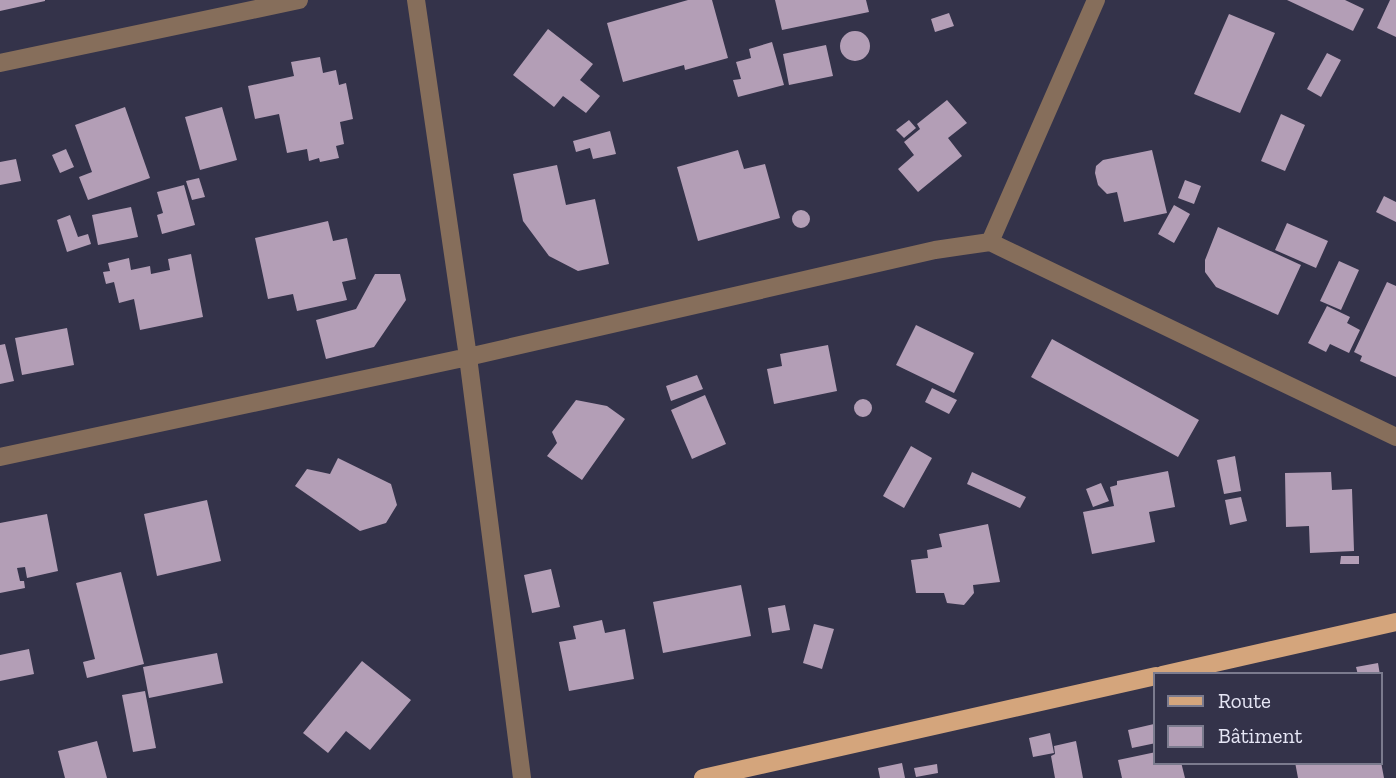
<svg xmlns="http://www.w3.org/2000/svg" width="1396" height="778" font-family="'Zilla Slab',serif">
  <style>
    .building { fill: #b39eb6 }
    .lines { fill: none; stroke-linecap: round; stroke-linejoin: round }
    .minor { stroke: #866e5b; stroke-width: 18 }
    .major { stroke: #d4a57c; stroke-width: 18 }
  </style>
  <rect width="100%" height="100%" fill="#34334a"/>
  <path class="building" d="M0,0H45V1L0,11Z
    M688,0H712L728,58L685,70L684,65L623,82L607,23Z
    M775,0H866L869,12L782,30Z
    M1287,0H1345L1364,9L1353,31Z
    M1390,0H1396V37L1377,28Z
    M949,13L954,26L935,32L931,19Z
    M1229,14L1275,33L1240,113L1194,94Z
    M548,29L593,64L580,80L600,96L586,113L563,96L554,107L513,75Z
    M840 46a15 15 0 1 1 30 0a15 15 0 1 1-30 0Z
    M772,42L784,85L738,97L733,80L741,79L736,62L751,58L749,49Z
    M826,45L833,76L789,85L783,54Z
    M1327,53L1341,60L1321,97L1307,89Z
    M320,57L323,73L336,70L339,85L346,83L353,119L340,122L344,144L336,146L339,158L320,162L319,158L309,161L307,149L287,153L279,114L255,119L248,86L294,76L291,62Z
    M947,100L967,123L948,138L962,156L918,192L898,169L914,155L904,142L920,129L917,124Z
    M125,107L150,178L88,200L79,177L92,172L75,125Z
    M222,107L237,160L200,170L185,117Z
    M1281,114L1305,125L1285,171L1261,161Z
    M909,120L916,128L904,138L896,130Z
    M610,131L616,154L593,159L590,148L576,152L573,141Z
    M66,149L74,167L60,173L52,155Z
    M738,150L744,169L765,164L780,218L698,241L677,167Z
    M1152,150L1167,213L1124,222L1117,192L1107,194L1098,185L1095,173L1096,166L1103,160Z
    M16,159L21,181L0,185V162Z
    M557,165L566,205L595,199L609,264L578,271L549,256L523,221L513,174Z
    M199,178L205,197L192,200L186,181Z
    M1185,180L1201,186L1194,204L1178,198Z
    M184,185L195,225L162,234L157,215L163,213L157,192Z
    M1384,196L1396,202V222L1376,212Z
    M1174,205L1190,214L1174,243L1158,234Z
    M131,207L138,237L98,245L92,215Z
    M792 219a9 9 0 1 1 18 0a9 9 0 1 1-18 0Z
    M70,215L78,237L88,234L91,244L67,252L57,220Z
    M328,221L333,241L347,238L356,279L342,282L347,300L297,311L293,294L268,299L255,238Z
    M1287,223L1328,241L1316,268L1275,250Z
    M1218,227L1301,265L1278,315L1216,287L1205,272V260Z
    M191,254L203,317L140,330L134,299L119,303L114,282L106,284L103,272L110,271L108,263L129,258L131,270L150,266L151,274L170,270L168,259Z
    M1339,261L1359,270L1341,310L1320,301Z
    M375,274H400L406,300L374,347L326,359L316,320L356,309Z
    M1387,282L1396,286V377L1360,361L1362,356L1354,352Z
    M1327,306L1350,317L1347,323L1360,330L1349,353L1330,344L1326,352L1308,343Z
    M916,325L974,353L954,393L896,365Z
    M67,328L74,365L22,375L15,338Z
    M1052,339L1199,420L1178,457L1031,377Z
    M5,344L14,381L0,384V345Z
    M828,345L837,391L774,404L767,369L782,366L780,354Z
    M697,375L703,389L671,401L666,386Z
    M932,388L957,400L949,414L925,402Z
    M705,395L726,444L692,459L671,410Z
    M854 408a9 9 0 1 1 18 0a9 9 0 1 1-18 0Z
    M576,400L607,406L625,419L582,480L547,456L557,443L552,432Z
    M911,446L932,458L904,508L883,496Z
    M1235,456L1241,491L1224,494L1217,460Z
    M338,458L391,484L397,505L386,523L360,531L295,486L307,469L330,474Z
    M1168,471L1175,507L1149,512L1155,542L1092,554L1083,512L1114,506L1110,487L1117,485V481Z
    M972,472L1026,497L1020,508L967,484Z
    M1331,472L1332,490L1352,489L1354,551L1310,553L1309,526L1286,527L1285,473Z
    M1101,483L1109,501L1093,507L1086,489Z
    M1241,497L1247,521L1230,525L1225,500Z
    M207,500L221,561L157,576L144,514Z
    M47,514L58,571L27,578L25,567L17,568L20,581H24L25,588L0,593V523Z
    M988,524L1000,582L973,585L974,593L964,605L947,603L944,593H916L911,560L928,558L927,550L942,547L939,534Z
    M1341,556H1359V564H1340Z
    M551,569L560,607L532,613L524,575Z
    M121,572L144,664L87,678L83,662L95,659L76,583Z
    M741,585L751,636L663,653L653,602Z
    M785,605L790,630L772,633L768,608Z
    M602,620L605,633L625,629L634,679L569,691L559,642L576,639L573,626Z
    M814,624L834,629L822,669L803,663Z
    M29,649L34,674L0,681V655Z
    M217,653L223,683L149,698L143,667Z
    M362,661L411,700L370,750L346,731L328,753L303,733Z
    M1378,663L1380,675H1358L1356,667Z
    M145,691L156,748L133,752L122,695Z
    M1154,724L1156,743L1132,748L1128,730Z
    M1050,733L1054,753L1033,757L1029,738Z
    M97,741L107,778H65L58,751Z
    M1076,741L1083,778H1055L1051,756L1055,754L1054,746Z
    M1156,752V762H1181L1185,778H1122L1118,760Z
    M1295,762H1381L1384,778H1298Z
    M902,763L905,778H880L878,768Z
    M937,764L938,773L916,777L914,768Z"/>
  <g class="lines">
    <path class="minor" d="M416,0L468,357L522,778
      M0,63L299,0
      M990,242L1096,0
      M0,457L468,357L935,250L990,242L1396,437"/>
    <path class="major" d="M1162,675L1396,622
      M703,778L1156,676"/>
  </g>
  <rect x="1154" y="673" width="228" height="91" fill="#34334a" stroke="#7b7b8e" stroke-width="2"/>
  <rect x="1168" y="696" width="35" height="10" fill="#d4a57c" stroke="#7b7b8e" stroke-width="2"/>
  <text x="1218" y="708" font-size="21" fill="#e6e6f5">Route</text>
  <rect x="1168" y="726" width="35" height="21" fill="#b39eb6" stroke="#7b7b8e" stroke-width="2"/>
  <text x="1218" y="743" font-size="21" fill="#e6e6f5">Bâtiment</text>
</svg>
